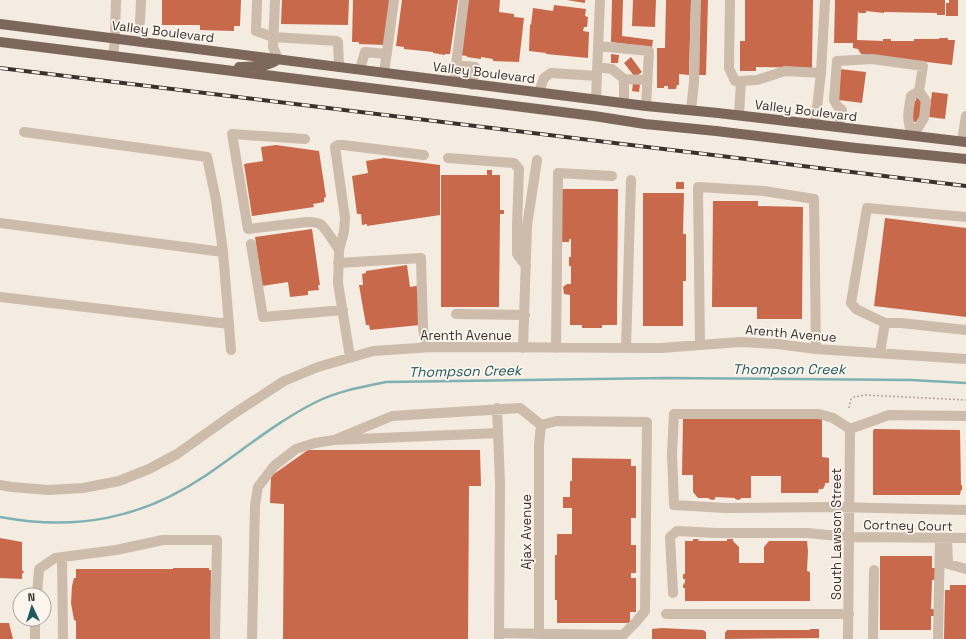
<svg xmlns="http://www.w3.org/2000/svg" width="966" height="639" font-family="'Space Grotesk',sans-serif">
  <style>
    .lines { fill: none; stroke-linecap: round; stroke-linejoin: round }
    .stream { stroke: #7fb0b2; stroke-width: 2.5 }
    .building { fill: #c8694b }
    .path { stroke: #b9a596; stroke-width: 1.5; stroke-dasharray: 2 2; stroke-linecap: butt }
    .minor { stroke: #cdbbac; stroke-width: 10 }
    .major { stroke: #7d675c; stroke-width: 10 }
    .rail-casing { stroke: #3b302b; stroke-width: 4 }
    .rail { stroke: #fbf5ee; stroke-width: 2.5; stroke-dasharray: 8; stroke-linecap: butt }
    .labels { text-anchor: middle; stroke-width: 3.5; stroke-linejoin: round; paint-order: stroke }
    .street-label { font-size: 13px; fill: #3b302b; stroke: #fbf5ee }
    .water-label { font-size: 14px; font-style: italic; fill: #1f5a5e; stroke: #fbf5ee }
  </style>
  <rect width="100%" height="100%" fill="#f4ebe1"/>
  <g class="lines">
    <path class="stream" d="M0,517C76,531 141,519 205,476C242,451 276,422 316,402C338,391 362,387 386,382L666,378L911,380L966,383"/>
  </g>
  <path class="building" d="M162,0H241L240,26H234V31L200,30V25H162Z
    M282,0H349L348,25L281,24Z
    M353,0H390L385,45L359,44V42H352Z
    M402,0H458L450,54H445V55L433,53V52L404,49V47L396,46Z
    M465,0H500L499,12L514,14V17L524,18L519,62L493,61V59L481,57V59L467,57V56L459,55Z
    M567,0H585V3Z
    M612,0H623L622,36L653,40L652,47L611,42Z
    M633,0H656L655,27L632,26Z
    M666,0H691L689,75L679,74V85H677L676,89H668V86H664V88H657V48H665Z
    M700,0H708L706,75H699Z
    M745,0H813L812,68L756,67V71H740V41H745Z
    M835,0H945V15H937V13L884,12V13L866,11V13H859L858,11L857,40L883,41V39H891V41H914V39H939V38H948V40H955L952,65L861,54L858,49L853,48V43H834Z
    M949,0H958V16H946V3H949Z
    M554,5L586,9L585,16L588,17L587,27H584L583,31L589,32L588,58L546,54V53L529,51L530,24L531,25L533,8L553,11Z
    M611,54L619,55L618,63H611Z
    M631,57L642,72L635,77L624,63Z
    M840,69L866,72L862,103L839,100Z
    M633,83L640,84L639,92L632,91Z
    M932,92L948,94L945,119L929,117Z
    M916,98L921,99L920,123L911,121L914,100L916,101Z
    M276,145L319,151L326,197L324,198V202L313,204L314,207L252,216L244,164L263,161L261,147Z
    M384,158L440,165V215L367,226V224L362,225L361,214H357L352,176L368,173L366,161Z
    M487,170H492V175H500V210H504V214H500L499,307H441V175H487Z
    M676,182H684V189H676Z
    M562,189H618L617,325H602V328H582V325H570V295L564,294L563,287L567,284H571V266H569V257H571V239H569V242H562V239H561Z
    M643,193H684L683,234H686V281H683V326H643Z
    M713,201H758V206L803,207L802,319H757V307H712Z
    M885,218L966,228V317L874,306Z
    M312,229L320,285H318L319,290L308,291V295L290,297L288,282L262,286L255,237Z
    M407,265L410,287L421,285L420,325L370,330L369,325H366L359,285H363L362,274L366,273V271Z
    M683,418L822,419V457L829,458V483H825V485L823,489H819L818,493H781V476H751V498H741V499L738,500L735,499V498L715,497V499L713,500L709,499V498H698L693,492V475H682Z
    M874,429L960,430L961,485H962V490H961L960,495H873V431Z
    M308,450H480L481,486H469L468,639H283L284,504L270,503L271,476Z
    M572,458L631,459V466H636V518H631V545H636V573H631V578H636V612H630V623H557V600H555V555H557V534H572V508H563V497H572H570V481H572Z
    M0,538L22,542V570L24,572L22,574V579L0,578Z
    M693,539H699L698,541H727V539H733V541L739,547V563H764V547L769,541H807L808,551L807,571L810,572V601H685V588H683V586L684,583H685V579H683V574H685V541H693Z
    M880,556H932V568H936V580H932L931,609H936V616H931V630H880Z
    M173,568H209V570H211L210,639H76V621L74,620L71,603L72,586L74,578H76V569H173Z
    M950,585H966V639H944L945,590H950Z
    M0,623H9L13,639H0Z
    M662,628L703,630L706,632V639H652V629Z
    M810,629H819V638L725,639V633L727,630H810Z"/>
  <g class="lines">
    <path class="path" d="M849,408L851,399L854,397L865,395L966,400"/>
    <path class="minor" d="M257,0L256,31L273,37L337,41L338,42L339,66
      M275,0L273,47L278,59
      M730,0L729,68L735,81H741
      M140,22L141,0
      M598,46L649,51L646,106
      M113,56L115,39L116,0
      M456,65L475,67L472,85
      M597,67L612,69L624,79V103
      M360,69L365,52L387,54
      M384,73L394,0
      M624,79L647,80
      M454,82L464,0
      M539,92L544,78L551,73L597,76
      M596,99L600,0
      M691,110L694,82L696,0
      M739,115L741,81L757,80L785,71L821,73
      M815,125L821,73L825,0
      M839,127L842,110L838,107L834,100L837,61L872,59L923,66L919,91L926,101L924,118L913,136C906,120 908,112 911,96L919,91
      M305,139L232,134L248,229L307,222C311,222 316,222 320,224C326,228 335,244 339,250
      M962,141L966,116
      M448,158L514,163L519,169L517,226V254L526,266
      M0,223L223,252L216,200L207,157L24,132
      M251,244L263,317L343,310
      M223,252L231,350
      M338,263L421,258L423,328L426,347
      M0,297L229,324
      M456,314L525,315
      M885,323L856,309L851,303L867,208L966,217
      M700,345L698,187L764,191L814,199L816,349
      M523,348L527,226L537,160
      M556,348L558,173L612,176
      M626,348L631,180
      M880,353L885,323H901L966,330
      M350,357L338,283L339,250L344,232L345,218L335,147L338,145H343L424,155
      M497,408L498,433L334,440L392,416L520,408L541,425
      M850,429L833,418L819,414H674L672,453L674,505L725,508L832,507L966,510
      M850,429L889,415L966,416
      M498,433L500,484L499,639
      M0,485L12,487L48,490L83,488L119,481L149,469L177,454L232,415L284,381L318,367L373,351L433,347L661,348L740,342L777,344L816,349L966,359
      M947,538L948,564L966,569
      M62,557L63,639
      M673,593L670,537L677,531L716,533H807L849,537L966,538
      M37,595L39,569L55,558L116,550L163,540H217L215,639
      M666,614H849
      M499,633L623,635L636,622L645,611L647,422L557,421L541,425
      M35,639V619
      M252,639L255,505L258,487L274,466L296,449L315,443L334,440
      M539,639V445L541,425
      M848,639L850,429
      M873,639L874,570
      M938,639L940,538"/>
    <path class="major" d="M0,24L646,106L718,113L966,142
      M0,42L594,116L645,124L716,131L856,148L966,159
      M239,67C252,66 268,68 278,59"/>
    <g class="rail-casing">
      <path id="rail" d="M0,68L966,186"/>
    </g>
    <use href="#rail" class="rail"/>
  </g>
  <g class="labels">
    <g class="street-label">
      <text transform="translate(163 31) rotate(7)" y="5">Valley Boulevard</text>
      <text transform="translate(484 72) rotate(7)" y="5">Valley Boulevard</text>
      <text transform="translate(806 110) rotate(7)" y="5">Valley Boulevard</text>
      <text transform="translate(791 333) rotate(5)" y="5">Arenth Avenue</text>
      <text x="466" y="340">Arenth Avenue</text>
      <text transform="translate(908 525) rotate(1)" y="5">Cortney Court</text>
      <text transform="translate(526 532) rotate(-90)" y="5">Ajax Avenue</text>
      <text transform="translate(836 534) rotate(-90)" y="5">South Lawson Street</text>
    </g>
    <g class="water-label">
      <text x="789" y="374">Thompson Creek</text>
      <text transform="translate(465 371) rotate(-1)" y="5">Thompson Creek</text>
    </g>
  </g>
  <g transform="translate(32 607) rotate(356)"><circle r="19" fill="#fbf5ee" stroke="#aea6a0"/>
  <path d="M0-3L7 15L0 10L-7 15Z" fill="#1f5a5e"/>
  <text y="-6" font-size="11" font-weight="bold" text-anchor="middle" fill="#3b302b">N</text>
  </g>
</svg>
